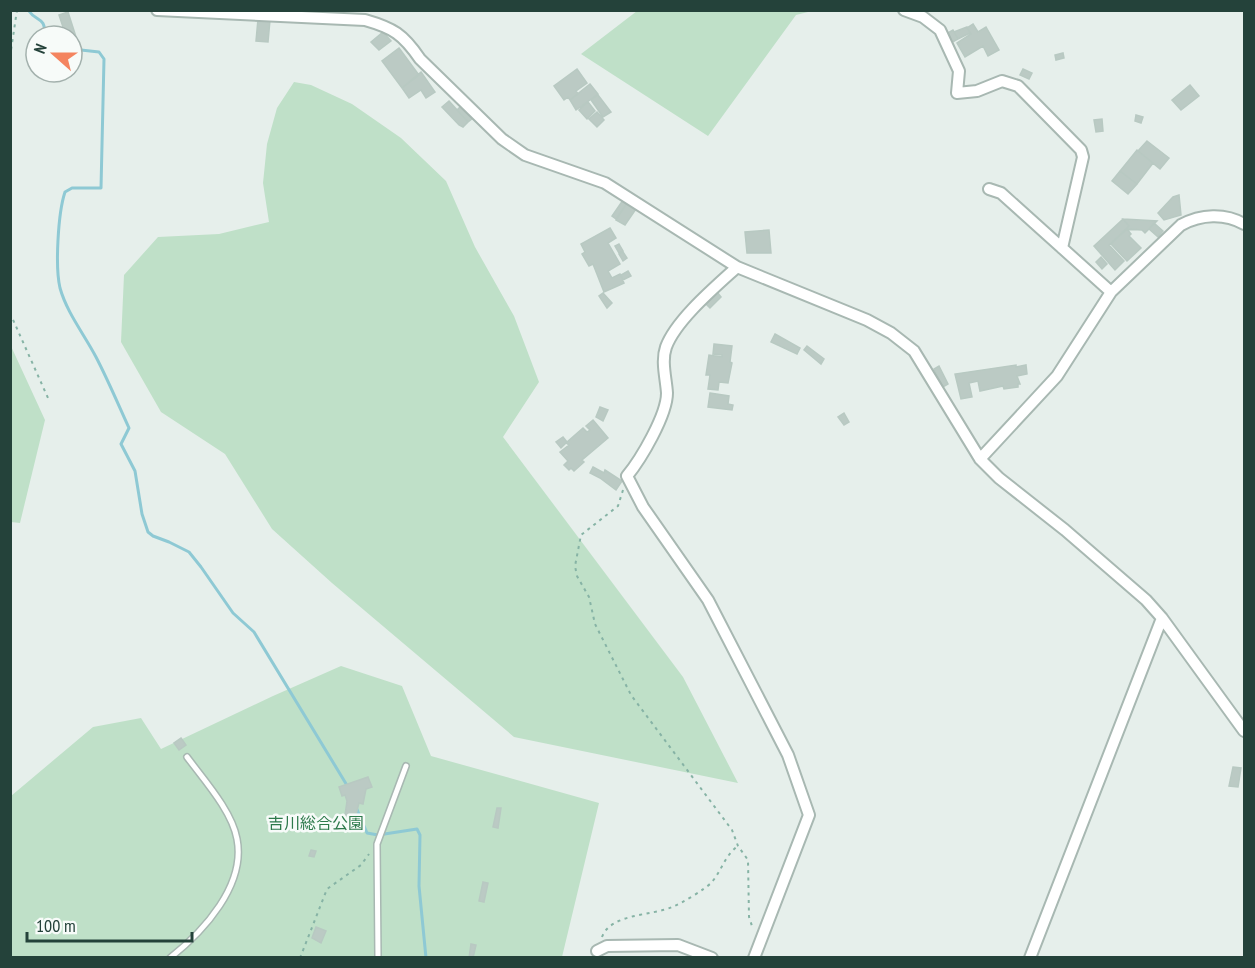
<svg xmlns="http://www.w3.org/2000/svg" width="1255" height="968" font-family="'PT Sans Narrow','Noto Sans JP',sans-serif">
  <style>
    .green { fill: #bfe0c8 }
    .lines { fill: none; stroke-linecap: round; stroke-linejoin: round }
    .stream { stroke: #8ec9d4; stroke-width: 3 }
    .building { fill: #bbcac4; stroke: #b8c9c2; stroke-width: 1.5 }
    .lane-casing { stroke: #a8b8b2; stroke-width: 8 }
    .street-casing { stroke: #a8b8b2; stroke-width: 14 }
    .path { stroke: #86b3a5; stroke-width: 2; stroke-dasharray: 3 4.5; stroke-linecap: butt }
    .lane { stroke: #fff; stroke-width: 5 }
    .street { stroke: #fff; stroke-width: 10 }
    .labels { text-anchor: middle; stroke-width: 5; stroke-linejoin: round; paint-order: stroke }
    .park-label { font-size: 16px; fill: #2d7a4b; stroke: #f7fbf9 }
  </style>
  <rect width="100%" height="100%" fill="#e6efeb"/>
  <path class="green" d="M637,11V10L812,11L796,15L708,136L581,54Z
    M294,82L311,85L352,104L401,138L446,181L475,247L514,316L539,382L503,437L683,677L738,783L514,737L332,583L272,529L225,454L161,412L121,342L124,275L158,237L219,234L269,222L263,183L267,144L277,108Z
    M10,344L45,420L20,523L11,522Z
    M341,666L402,686L431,756L599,803L562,957L11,958V796L93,727L141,718L161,749L273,696Z"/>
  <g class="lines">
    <path class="stream" d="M28,10C37,23 45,15 45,36
      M72,49L99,52L104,59L101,188H72L65,192C58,213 55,267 60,288C67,313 84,334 96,357C108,380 118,404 129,428L121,444L135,471L142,514L148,532L153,536L169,542L189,552L201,567L233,613L254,632L348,787
      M356,807L367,833L378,835L417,829L420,835L419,886L426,958"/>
  </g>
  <path class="building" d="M68,12L77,40L72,41V36H66L59,15Z
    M258,19L270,20L268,42L256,41Z
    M973,24L978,32L986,27L999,50L988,56L983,46L965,57L957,43L971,34L967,28Z
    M967,27L970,33L958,39L954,32Z
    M953,30L958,39L949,44L944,35Z
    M383,32L391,41L379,50L371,42Z
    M399,48L419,75L402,88L382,61Z
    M1063,53L1064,58L1056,60L1055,55Z
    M577,69L587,83L576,91L578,94L570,100L568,97L564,100L554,86Z
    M1023,69L1032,73L1029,79L1020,75Z
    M421,72L435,92L426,98L421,90L409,98L402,88Z
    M590,84L598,94L576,110L570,100Z
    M1190,85L1199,96L1181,110L1172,100Z
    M598,95L611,112L603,117L591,100Z
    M449,101L468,122L463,127L459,125L442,107Z
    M588,102L595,111L587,119L579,110Z
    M461,106L473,118L468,122L457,110Z
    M597,112L604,120L597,127L589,119Z
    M1136,115L1143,117L1141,123L1135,121Z
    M1102,119L1103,131L1096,132L1094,120Z
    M1147,141L1169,158L1160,169L1138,151Z
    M1137,150L1153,163L1137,184L1120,171Z
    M1120,171L1137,184L1128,194L1112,181Z
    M1179,195L1181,215L1164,220L1158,213L1173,197Z
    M623,200L627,203L616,219L612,216Z
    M627,203L636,209L625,225L616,220Z
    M1123,219L1157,221L1145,233L1142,230L1126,229L1129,226Z
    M1123,219L1129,226L1109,245L1124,261L1115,270L1094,246Z
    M1154,223L1163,231L1158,237L1149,229Z
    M610,228L616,238L608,243L620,264L608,271L612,278L620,274L624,283L604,292L593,264L589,266L582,254L585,252L581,244Z
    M1127,229L1131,234L1129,236L1141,248L1127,261L1111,244Z
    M769,230L771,253H747L745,232Z
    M619,244L623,251L619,253L615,246Z
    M623,252L627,258L623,261L619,254Z
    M1101,257L1107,264L1102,269L1096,262Z
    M628,271L631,276L623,280L621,275Z
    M717,292L721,297L710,308L705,303Z
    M603,293L612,303L607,308L599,296Z
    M775,334L800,348L797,354L771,342Z
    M714,344L732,346L730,362L732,363L728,383L719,382L718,390L708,389L710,375H706L709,355L722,357V355L713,354Z
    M807,346L824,359L821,364L804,350Z
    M1016,365V367L1026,365L1027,374L1017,376L1020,384H1018V387L1004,389L1003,386L980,391L978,381L969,383L972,397L961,399L955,374Z
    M939,366L948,384L943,387L934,369Z
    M710,393L729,396L728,404L733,405L732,410L708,407Z
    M600,407L608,410L603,421L596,417Z
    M844,413L849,422L844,425L838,417Z
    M593,420L608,438L582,460L584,462L574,471L571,468L569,470L564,465L568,461L560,452L569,445L566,443L583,428L587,432L590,430L586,426Z
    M563,437L567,442L561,448L556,442Z
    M593,467L604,473L605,470L622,481L616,490L600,478L590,473Z
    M181,738L186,745L179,750L174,743Z
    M1233,767L1241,768L1238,787L1229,786Z
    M368,777L372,787L366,789L363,804L359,803L355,818L345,815L347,801L345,795L342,796L339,787Z
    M497,808H501L498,828L493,827Z
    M311,850L316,851L314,857L309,856Z
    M483,882L488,883L484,902L479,901Z
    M316,927L326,931L321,943L312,938Z
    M471,944L476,945L473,958H469Z"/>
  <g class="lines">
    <g class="lane-casing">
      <path id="lane" d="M170,958C204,931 246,885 237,839C232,811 204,780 187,757
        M378,958L377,844L406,766"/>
    </g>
    <g class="street-casing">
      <path id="street" d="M157,10L365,20C393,28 403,34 420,59L502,139L525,155L605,183L737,267L867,320L891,333L914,351L980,459L999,478L1065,530L1146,600L1162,618L1244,731
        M904,10L923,17L940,30L959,71L957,93L977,91L1002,81L1018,86L1081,150L1083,157L1062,248
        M989,189L1001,193L1111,292
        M737,267C715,287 676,320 666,347C661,361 666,378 667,393C667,415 641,459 627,476L643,507L708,600L788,755L809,815L754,958
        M980,459L1057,376L1111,292L1181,225C1201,214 1225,213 1244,224
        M597,951L607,946L678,945L712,958
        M1030,958L1162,618"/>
    </g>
    <path class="path" d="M10,57L17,10
      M10,313L48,398
      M623,490L618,506L581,535L575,566L577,576L589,597L595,624L631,695L732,830L738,846L748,860L749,917L753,929
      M602,937C611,913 652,916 672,907C681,904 705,889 711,883C722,871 724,856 738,846
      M300,958L327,889L361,865L369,854"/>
    <use href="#lane" class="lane"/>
    <use href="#street" class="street"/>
  </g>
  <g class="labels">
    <g class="park-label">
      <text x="316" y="829">吉川総合公園</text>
    </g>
  </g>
  <rect width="1255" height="968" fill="none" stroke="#24423a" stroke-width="24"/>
  <g transform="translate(54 54) rotate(291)"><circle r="28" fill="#f7fbf9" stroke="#a3b1ad" stroke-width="1.5"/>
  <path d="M0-4.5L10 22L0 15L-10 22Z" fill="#f4845f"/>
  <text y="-9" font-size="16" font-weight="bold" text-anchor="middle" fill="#24423a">N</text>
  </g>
  <path d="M27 932v9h165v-9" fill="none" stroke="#24423a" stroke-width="3"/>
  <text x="36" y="932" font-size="18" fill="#24423a" stroke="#f7fbf9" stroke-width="4.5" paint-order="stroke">100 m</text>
</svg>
